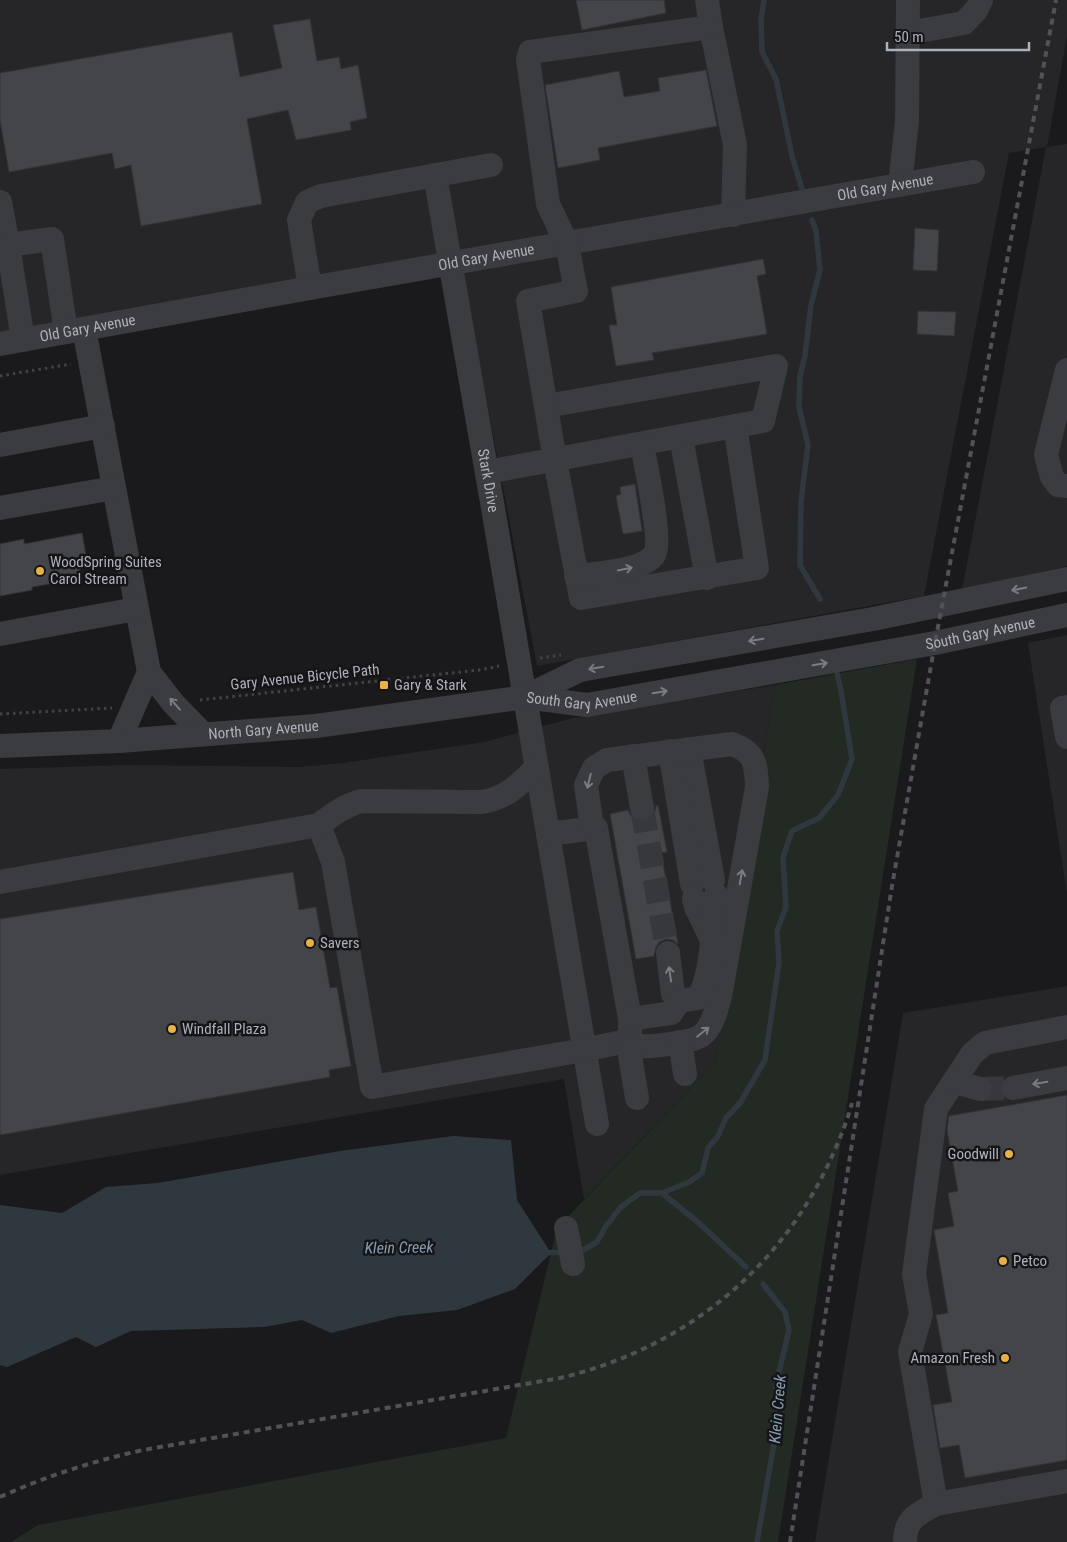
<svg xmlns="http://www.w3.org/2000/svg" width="1067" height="1542" font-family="'Roboto Condensed',sans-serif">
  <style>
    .built { fill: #262629 }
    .green { fill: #222a23 }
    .water { fill: #30383f }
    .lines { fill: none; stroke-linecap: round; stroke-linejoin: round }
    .stream { stroke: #30383f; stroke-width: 5.5 }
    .building { fill: #444549; stroke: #343438 }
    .minor-tunnel { stroke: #37383c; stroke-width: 24; stroke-dasharray: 24 12; stroke-linecap: butt }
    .path { stroke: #414347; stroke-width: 3; stroke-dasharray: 2.5 4; stroke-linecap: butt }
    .minor { stroke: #3b3c40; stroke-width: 24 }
    .rail { stroke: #505257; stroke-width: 4; stroke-dasharray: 6 5; stroke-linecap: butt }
    .oneway { stroke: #7a7c83 }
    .poi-dot { fill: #e6b147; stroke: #151517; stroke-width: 2 }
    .labels { text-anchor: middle; stroke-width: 5; stroke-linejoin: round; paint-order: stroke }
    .street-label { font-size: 15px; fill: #adb1ba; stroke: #151517 }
    .poi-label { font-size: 15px; fill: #adb1ba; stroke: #151517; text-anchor: start }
    .water-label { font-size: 16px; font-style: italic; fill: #879eb2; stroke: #151517 }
  </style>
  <rect width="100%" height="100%" fill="#1a1a1c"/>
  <path class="built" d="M0,0H1067V36L1047,147L1067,144V566L962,590L1046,147L1009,153L924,596L537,666L458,250L0,332Z
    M1067,635V894L1028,643Z
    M775,685L715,1063L584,1199L564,1079L0,1175V769L127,765L300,767L343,763L484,742L573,718Z
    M1067,986V1542H815L903,1013Z"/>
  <path class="green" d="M917,659L778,1542H11L38,1525L506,1438L557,1228L715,1063L775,685Z"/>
  <path class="water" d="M453,1136L511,1140L517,1200L551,1253L515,1289L457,1310L399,1316L331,1333L302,1320L264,1327L131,1331L96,1347L76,1337L7,1367L0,1365V1205L62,1213L106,1187L158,1183L340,1151Z"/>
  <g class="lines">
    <path class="stream" d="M764,0L761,19L762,52L776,79L792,156L802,189
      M812,220L816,231L820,270L811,305L805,356L800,376L799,407L808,445L801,501L800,565L820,599
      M662,1193L689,1182L702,1173L708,1148L718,1136L726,1118L740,1103L765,1060L779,963L777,931L786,907L783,857L792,831L819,818L838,795L852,759L841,691L836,669
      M576,1251L583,1250L597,1242L606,1226L621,1207L640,1193H662L700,1224L746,1267
      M544,1253L565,1252
      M757,1542L776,1432V1385L789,1330L785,1312L763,1284"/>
  </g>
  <path class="building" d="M576,0H664L666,13L582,30Z
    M310,19L317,61L339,57L341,69L358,65L367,118L350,122L351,130L296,140L288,110L247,119L262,204L141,226L131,165L115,169L112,153L9,172L0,120V73L232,32L240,77L282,68L273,25Z
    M706,70L717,126L598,148L600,160L558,168L545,85L619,71L624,97L660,91L658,78Z
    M915,228L939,230L937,271L913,270Z
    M763,259L766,274L757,276L767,334L652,353L654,360L616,366L609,325H617L611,287Z
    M918,311L956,312L954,336L917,334Z
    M635,484L642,531L623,534L616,496L621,494L620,487Z
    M82,533L87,562L79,563L82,578L32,587V590L0,596V544L24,539V544Z
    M658,805L667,852L661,853L678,944L673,940L666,939L659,942L656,947L654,956L636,959L610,814L628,810L631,816L637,821H645L651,818L655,812L656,806Z
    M293,872L299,910L316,907L330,988L337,987L351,1066L329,1070L330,1077L0,1135V919Z
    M1067,1095V1460L965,1478L959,1445L940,1448L933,1405L952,1402L936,1315L948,1313L934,1230L954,1226L948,1193L958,1191L947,1130L949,1116Z"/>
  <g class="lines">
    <path class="minor-tunnel" d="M642,808L668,953
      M980,1089L1013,1088"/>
    <path class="path" d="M0,376L71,364
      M540,658L561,655
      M200,700L479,670L499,666
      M0,714L112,708"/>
    <g class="minor">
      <path d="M707,0L711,27L735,145L733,215"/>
      <path d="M908,33L964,23L977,9L981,0"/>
      <path id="s1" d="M435,175L493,508L597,1124"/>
      <path d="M900,185L907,121L908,0"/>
      <path d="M0,202L8,245"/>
      <path d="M310,288L299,220L307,202L321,196L491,165"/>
      <path d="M84,329L149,672L173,703L203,734"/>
      <path d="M23,340L8,245L52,239L66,332"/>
      <path id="s2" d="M0,344L310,288L973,172"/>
      <path d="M1067,370L1046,455L1052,477L1058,485L1067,486"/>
      <path d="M546,406L776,366L763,421L735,426"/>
      <path d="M681,437L707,578"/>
      <path d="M0,445L103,426"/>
      <path d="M487,472C570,457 653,442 735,426L757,568L581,598L555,460L528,301L576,291L567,244L548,204L528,59L530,52L711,27"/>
      <path d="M0,508L114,488"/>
      <path d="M576,576C596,573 641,572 654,555C663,542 645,463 642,444"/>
      <path d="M0,634L136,609"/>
      <path d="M525,697L580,670L873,619L1067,579"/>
      <path d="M1067,707L1062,708L1067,737"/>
      <path d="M119,741L149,672"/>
      <path id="s3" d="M0,746L119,741L316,726L525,697L587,705L935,643L1067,615"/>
      <path d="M689,749L713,880"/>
      <path d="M670,751L692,884"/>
      <path d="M633,756L642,808"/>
      <path d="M319,825L333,862L372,1087L584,1050L622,1042L630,1035V1019L596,828L548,834"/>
      <path d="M592,828L586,785L594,768L607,760L732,744C755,752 756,763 757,787L720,997C716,1010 713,1026 702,1035C694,1042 653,1047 641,1046C635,1046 629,1044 622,1042"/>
      <path d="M0,882L319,825C333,814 344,806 361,801L482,802C507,798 520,784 537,767"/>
      <path d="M694,899L696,907L711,938"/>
      <path d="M668,953L673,994L679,1001L698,998C712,977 713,926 716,900V895"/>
      <path d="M630,1019L671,1013L679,1001"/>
      <path d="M1067,1027L985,1043L972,1054L936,1109L914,1274L921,1314L910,1352L936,1504L1067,1481"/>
      <path d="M680,1042L685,1074"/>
      <path d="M628,1044L637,1098"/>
      <path d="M954,1082L980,1089"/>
      <path d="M1013,1088L1067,1078"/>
      <path d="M566,1228L573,1264"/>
      <path d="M905,1542C905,1518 918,1514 936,1504"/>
    </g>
    <path class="rail" d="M0,1497C47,1476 93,1461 143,1450L560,1378C678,1350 774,1276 827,1167C837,1146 846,1125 852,1103
      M790,1542L892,886L935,643L1056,0"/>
  </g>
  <defs><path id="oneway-shaft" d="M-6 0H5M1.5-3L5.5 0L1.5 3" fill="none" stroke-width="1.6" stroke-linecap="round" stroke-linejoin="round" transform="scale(1.25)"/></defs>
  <g class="oneway">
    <use href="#oneway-shaft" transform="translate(625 569) rotate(-11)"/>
    <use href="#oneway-shaft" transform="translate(1019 589) rotate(168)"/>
    <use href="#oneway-shaft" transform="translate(756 640) rotate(170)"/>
    <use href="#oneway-shaft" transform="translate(820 664) rotate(-10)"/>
    <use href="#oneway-shaft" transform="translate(596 668) rotate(170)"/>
    <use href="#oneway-shaft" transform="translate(660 692) rotate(-10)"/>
    <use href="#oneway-shaft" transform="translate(175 704) rotate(-131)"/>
    <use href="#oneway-shaft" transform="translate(589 781) rotate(104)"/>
    <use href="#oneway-shaft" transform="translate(741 877) rotate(-80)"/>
    <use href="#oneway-shaft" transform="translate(670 974) rotate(-98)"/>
    <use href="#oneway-shaft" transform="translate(703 1032) rotate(-39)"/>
    <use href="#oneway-shaft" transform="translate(1040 1083) rotate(170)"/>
  </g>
  <g class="poi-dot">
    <circle cx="40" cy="571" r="5"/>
    <rect x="379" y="680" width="10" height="10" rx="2.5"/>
    <circle cx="310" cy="943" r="5"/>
    <circle cx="172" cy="1029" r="5"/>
    <circle cx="1009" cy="1154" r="5"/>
    <circle cx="1003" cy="1261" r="5"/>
    <circle cx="1005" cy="1358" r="5"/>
  </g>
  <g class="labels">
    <g class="street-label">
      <text dy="5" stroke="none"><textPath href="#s2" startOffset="899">Old Gary Avenue</textPath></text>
      <text dy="5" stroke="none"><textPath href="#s2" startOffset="494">Old Gary Avenue</textPath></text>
      <text dy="5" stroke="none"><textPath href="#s2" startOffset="89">Old Gary Avenue</textPath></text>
      <text dy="5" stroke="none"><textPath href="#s1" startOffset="310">Stark Drive</textPath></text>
      <text dy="5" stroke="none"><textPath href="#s3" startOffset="990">South Gary Avenue</textPath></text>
      <text transform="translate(305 677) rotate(-6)" y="5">Gary Avenue Bicycle Path</text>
      <text dy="5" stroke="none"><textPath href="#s3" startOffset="585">South Gary Avenue</textPath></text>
      <text dy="5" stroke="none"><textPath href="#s3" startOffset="264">North Gary Avenue</textPath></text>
    </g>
    <g class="poi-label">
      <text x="50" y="567">WoodSpring Suites<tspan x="50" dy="17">Carol Stream</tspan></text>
      <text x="394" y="690">Gary &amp; Stark</text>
      <text x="320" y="948">Savers</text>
      <text x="182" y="1034">Windfall Plaza</text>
      <text x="999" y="1159" text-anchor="end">Goodwill</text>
      <text x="1013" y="1266">Petco</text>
      <text x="995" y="1363" text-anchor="end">Amazon Fresh</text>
    </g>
    <g class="water-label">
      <text transform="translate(399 1247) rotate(-1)" y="6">Klein Creek</text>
      <text transform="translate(777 1409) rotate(-85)" y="6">Klein Creek</text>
    </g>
  </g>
  <path d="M887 42v8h142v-8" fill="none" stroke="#adb1ba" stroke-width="2.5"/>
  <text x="894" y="42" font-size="15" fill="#adb1ba" stroke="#151517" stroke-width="4" paint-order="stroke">50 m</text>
</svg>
